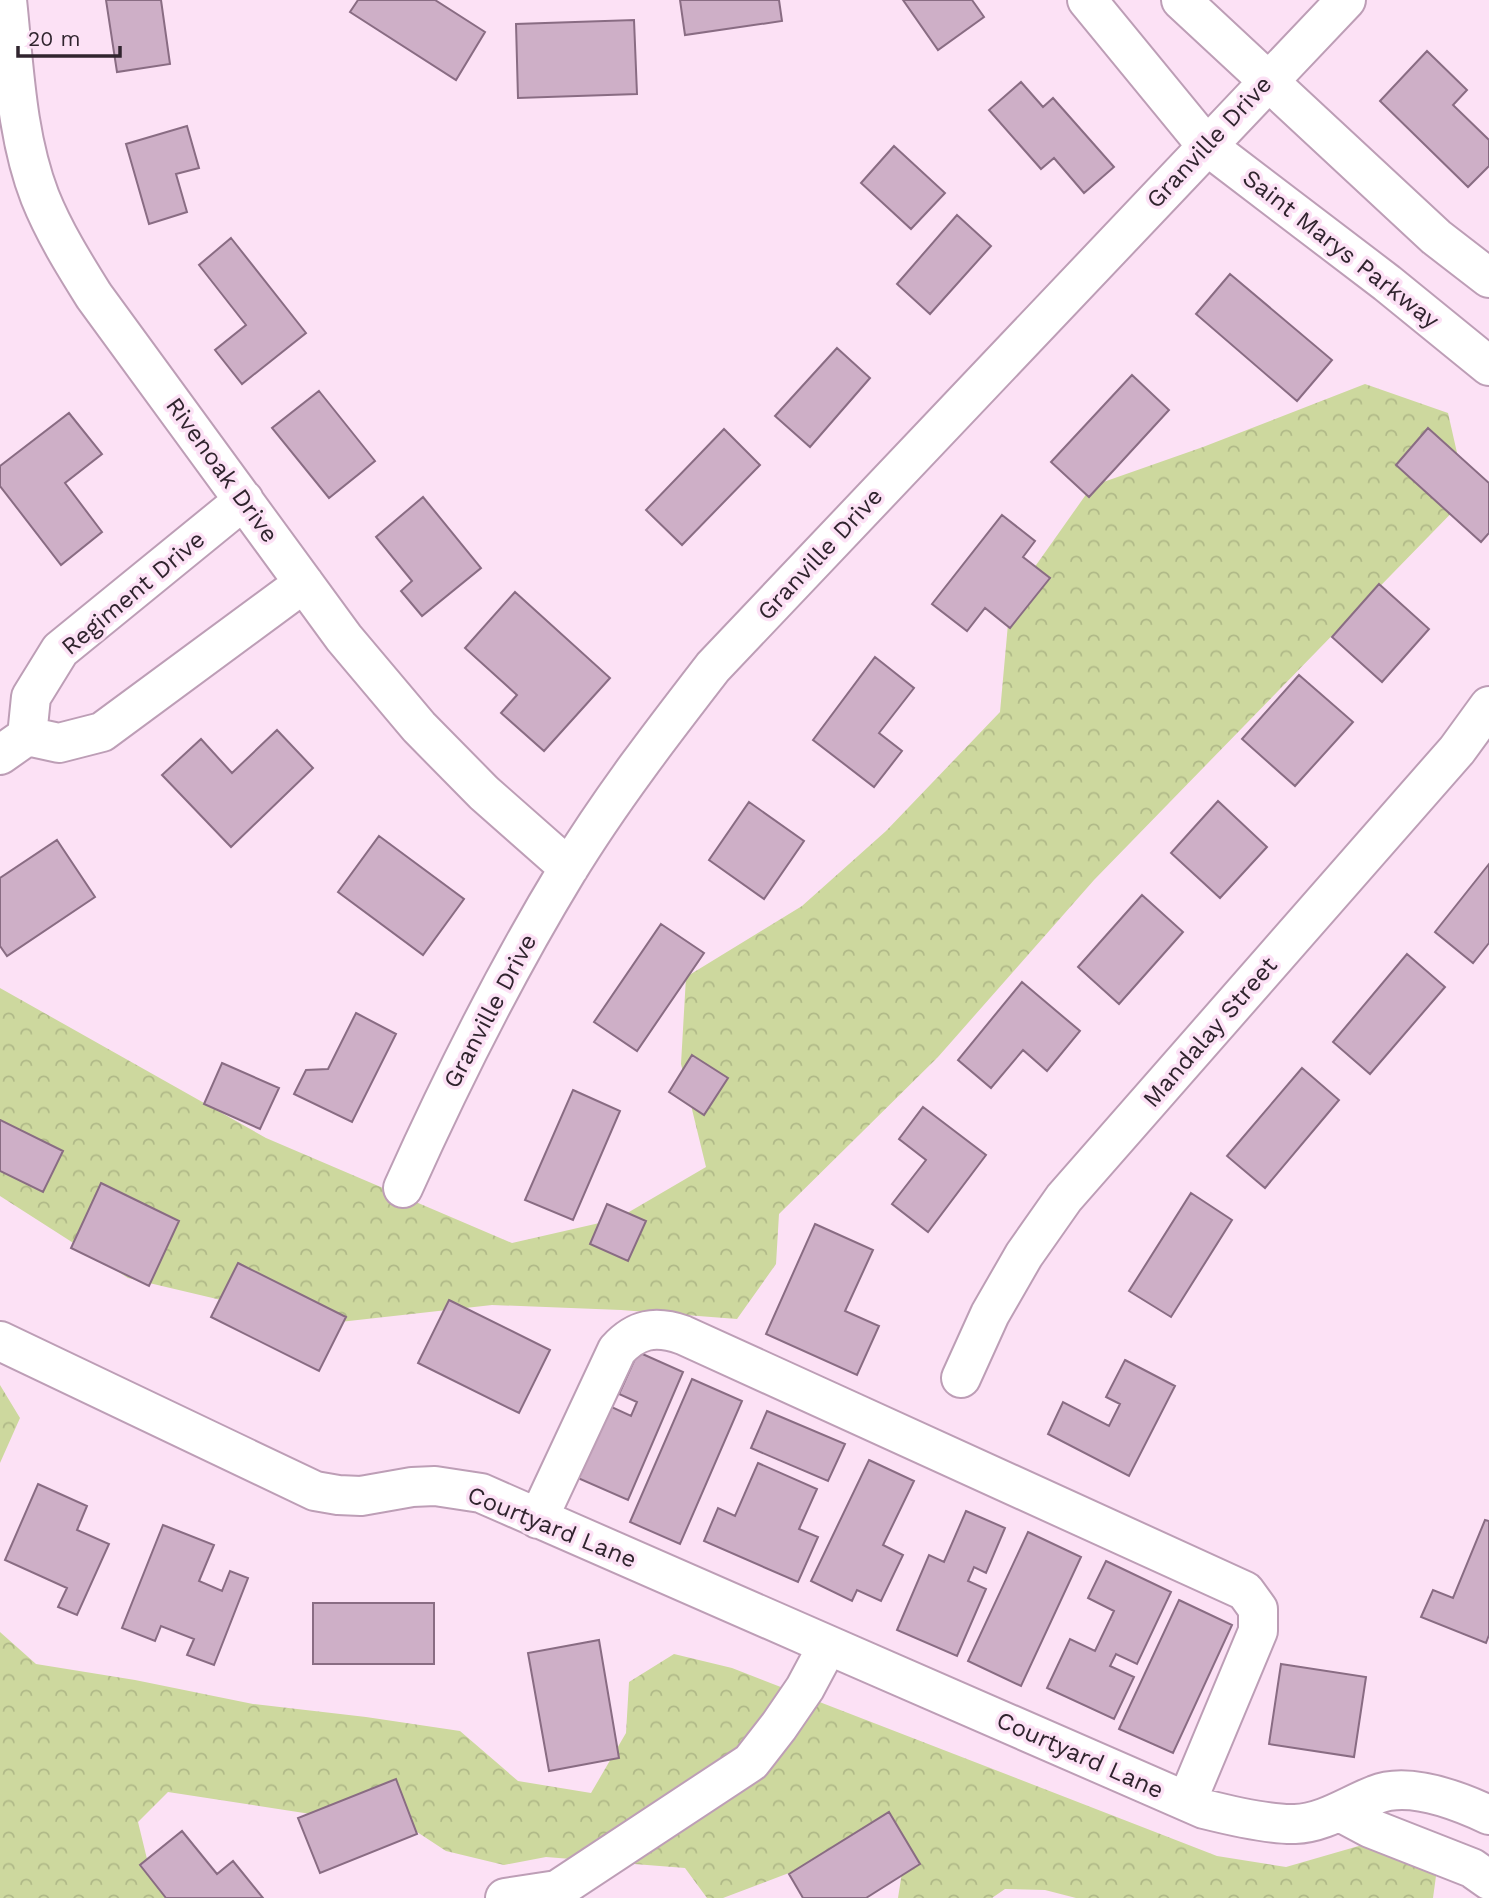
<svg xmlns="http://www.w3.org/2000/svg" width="1489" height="1898" font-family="'Work Sans',sans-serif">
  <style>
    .forest { fill: url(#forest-crowns) }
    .building { fill: #ceafc7; stroke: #896c83; stroke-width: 2 }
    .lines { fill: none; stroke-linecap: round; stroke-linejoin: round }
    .minor-casing { stroke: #bd9eb6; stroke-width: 42 }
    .minor { stroke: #fff; stroke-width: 38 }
    .labels { text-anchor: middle; stroke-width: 7; stroke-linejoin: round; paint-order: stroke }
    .street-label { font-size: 24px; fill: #30242e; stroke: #fce1f5 }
  </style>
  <defs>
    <pattern id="forest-crowns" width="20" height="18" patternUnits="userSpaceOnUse" patternTransform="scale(1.75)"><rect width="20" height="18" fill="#cdd89e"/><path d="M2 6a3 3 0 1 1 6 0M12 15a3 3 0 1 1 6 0" fill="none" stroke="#b0b988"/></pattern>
  </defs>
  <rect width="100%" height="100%" fill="#fce1f5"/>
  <path class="forest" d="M1365,384L1448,413L1467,497L1094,880L938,1057L779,1214L776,1264L737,1319L621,1310L492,1305L322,1324L128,1278L0,1196V988L266,1138L512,1243L617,1219L706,1167L681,1064L686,977L802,906L886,831L1000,712L1010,602L1092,486L1203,447Z
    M0,1385L20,1418L0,1463Z
    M0,1632L36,1664L135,1680L253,1704L366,1717L460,1731L518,1781L591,1793L626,1733L629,1682L674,1654L732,1668L1217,1856L1286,1867L1376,1841L1436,1876L1433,1898H1076L1045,1890L1005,1889L992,1898H898L905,1853L823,1860L723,1898H707L685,1868L546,1857L504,1865L446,1851L414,1830L168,1792L138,1822L147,1859L175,1898H0Z"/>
  <path class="building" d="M106,0H161L170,64L117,72Z
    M358,0H435L485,32L456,80L350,12Z
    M680,0H779L782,21L685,35Z
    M903,0H972L984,17L938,50Z
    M634,20L637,94L518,98L516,24Z
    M1427,51L1467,90L1453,105L1489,140V166L1468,187L1380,101Z
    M1021,82L1043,107L1053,98L1114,167L1084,193L1054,158L1041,169L989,110Z
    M187,126L199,168L176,174L187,212L149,224L126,144Z
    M894,146L945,193L911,229L861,183Z
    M957,215L991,246L930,314L897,284Z
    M231,238L306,333L242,384L215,350L246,325L199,265Z
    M1230,274L1332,360L1297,401L1196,314Z
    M837,348L870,378L810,447L775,416Z
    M1132,375L1169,410L1089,497L1051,462Z
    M319,391L375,461L329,498L272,428Z
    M69,413L102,454L65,483L102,532L61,565L0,486V466Z
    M1428,428L1489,483V533L1481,542L1396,465Z
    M724,429L760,465L682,545L646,510Z
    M423,497L481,568L422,616L401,591L412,581L376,537Z
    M1002,515L1035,541L1023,557L1050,578L1010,628L985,608L967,631L932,604Z
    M1379,584L1429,629L1382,682L1332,637Z
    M515,592L610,678L544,751L501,713L517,695L465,648Z
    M875,657L914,688L879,733L902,751L874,787L813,740Z
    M1299,675L1353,722L1295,786L1242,739Z
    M277,730L313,768L231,847L162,775L201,739L232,773Z
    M1218,801L1267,847L1220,898L1171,853Z
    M749,802L804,841L764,899L709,860Z
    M379,836L464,899L423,955L338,892Z
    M57,840L95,897L7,956L0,946V878Z
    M1489,864V943L1473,963L1435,932Z
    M1142,895L1183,932L1119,1004L1078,967Z
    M661,924L704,953L637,1051L594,1022Z
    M1407,954L1445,987L1370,1074L1333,1042Z
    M1022,982L1080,1031L1047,1071L1023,1050L991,1088L958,1060Z
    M356,1013L396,1034L352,1122L294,1094L306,1070L328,1069Z
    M692,1055L728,1078L704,1115L669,1092Z
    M222,1063L279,1088L260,1129L204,1104Z
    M1302,1068L1339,1100L1265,1188L1227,1156Z
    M573,1090L620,1111L573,1220L525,1200Z
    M923,1107L986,1155L928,1232L892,1204L926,1160L899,1139Z
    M0,1120L63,1151L43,1192L0,1171Z
    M101,1183L179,1221L149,1286L71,1248Z
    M1191,1193L1232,1220L1171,1317L1129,1291Z
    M607,1204L646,1221L628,1261L590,1244Z
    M815,1224L873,1250L845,1311L879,1326L857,1375L766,1334Z
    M238,1263L346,1317L319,1371L211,1317Z
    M449,1300L550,1350L519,1413L418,1363Z
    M638,1352L683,1372L628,1500L571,1475L603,1403L631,1416L637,1402L619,1394Z
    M1125,1360L1175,1386L1129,1476L1048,1434L1063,1402L1109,1426L1120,1404L1106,1397Z
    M692,1379L742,1401L680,1544L630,1522Z
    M767,1411L845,1444L828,1481L751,1448Z
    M869,1460L914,1481L883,1545L903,1555L881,1601L857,1590L852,1601L811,1581Z
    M758,1463L817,1489L799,1529L818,1537L798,1582L704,1541L718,1508L735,1516Z
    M38,1484L87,1506L77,1530L109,1544L77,1615L58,1607L67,1588L5,1560Z
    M966,1511L1005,1528L986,1573L974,1567L968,1581L986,1589L957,1656L897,1630L929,1555L944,1562Z
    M1485,1520L1489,1521V1635L1486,1643L1421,1617L1433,1590L1453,1598Z
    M163,1525L214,1545L199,1581L222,1591L230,1571L248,1578L214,1665L187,1655L194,1639L161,1626L155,1641L122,1628Z
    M1028,1532L1081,1557L1021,1686L968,1661Z
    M1106,1561L1171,1592L1137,1664L1116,1654L1110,1666L1134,1677L1114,1719L1047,1688L1070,1639L1095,1651L1114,1611L1088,1598Z
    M1179,1600L1232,1625L1173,1753L1119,1729Z
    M313,1603H434V1664H313Z
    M599,1640L619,1758L549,1771L528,1653Z
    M1281,1664L1366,1677L1354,1757L1269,1744Z
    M396,1779L417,1834L320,1873L298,1818Z
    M889,1812L920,1864L866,1898H803L789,1874Z
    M182,1831L217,1874L233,1861L263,1898H166L140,1865Z"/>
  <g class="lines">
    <g class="minor-casing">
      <path id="minor" d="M7,0C14,65 16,135 40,197C54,232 74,264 94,296L344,638L419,727L484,793L569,868
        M1087,0L1206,145L1387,283L1489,366
        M1181,0L1436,237L1489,278
        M27,736L31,697L60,650L244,500
        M0,755L27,736L59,743L102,732L304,583
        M403,1188C452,1079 505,973 567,871C611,799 662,733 713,667L1346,0
        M0,1341L315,1491L338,1495L361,1496L412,1487L435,1486L481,1493L828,1645L805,1688L779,1726L751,1762L557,1890L505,1898
        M961,1378L990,1314L1024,1255L1064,1198L1457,750L1489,706
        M538,1519L617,1350C636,1329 655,1325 683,1335L1245,1591L1258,1609V1631L1187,1801
        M828,1645L1204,1809C1228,1815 1271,1825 1295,1824C1324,1823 1349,1805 1375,1795C1409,1781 1459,1801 1489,1815
        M1340,1812L1370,1828L1472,1868L1489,1880"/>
    </g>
    <use href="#minor" class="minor"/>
  </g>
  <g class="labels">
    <g class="street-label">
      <text transform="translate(1209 142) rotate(-47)" y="8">Granville Drive</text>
      <text transform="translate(1341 249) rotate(38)" y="8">Saint Marys Parkway</text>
      <text transform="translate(222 470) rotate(54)" y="8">Rivenoak Drive</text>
      <text transform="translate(820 554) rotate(-47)" y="8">Granville Drive</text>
      <text transform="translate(133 593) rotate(-40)" y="8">Regiment Drive</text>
      <text transform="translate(490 1011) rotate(-62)" y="8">Granville Drive</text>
      <text transform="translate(1210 1032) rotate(-49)" y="8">Mandalay Street</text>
      <text transform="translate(552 1527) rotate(22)" y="8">Courtyard Lane</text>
      <text transform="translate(1080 1755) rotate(24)" y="8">Courtyard Lane</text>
    </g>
  </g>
  <path d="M18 46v10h102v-10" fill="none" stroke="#30242e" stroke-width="3.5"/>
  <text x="28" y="46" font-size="21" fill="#30242e" stroke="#fce1f5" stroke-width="5" paint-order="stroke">20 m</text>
</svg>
